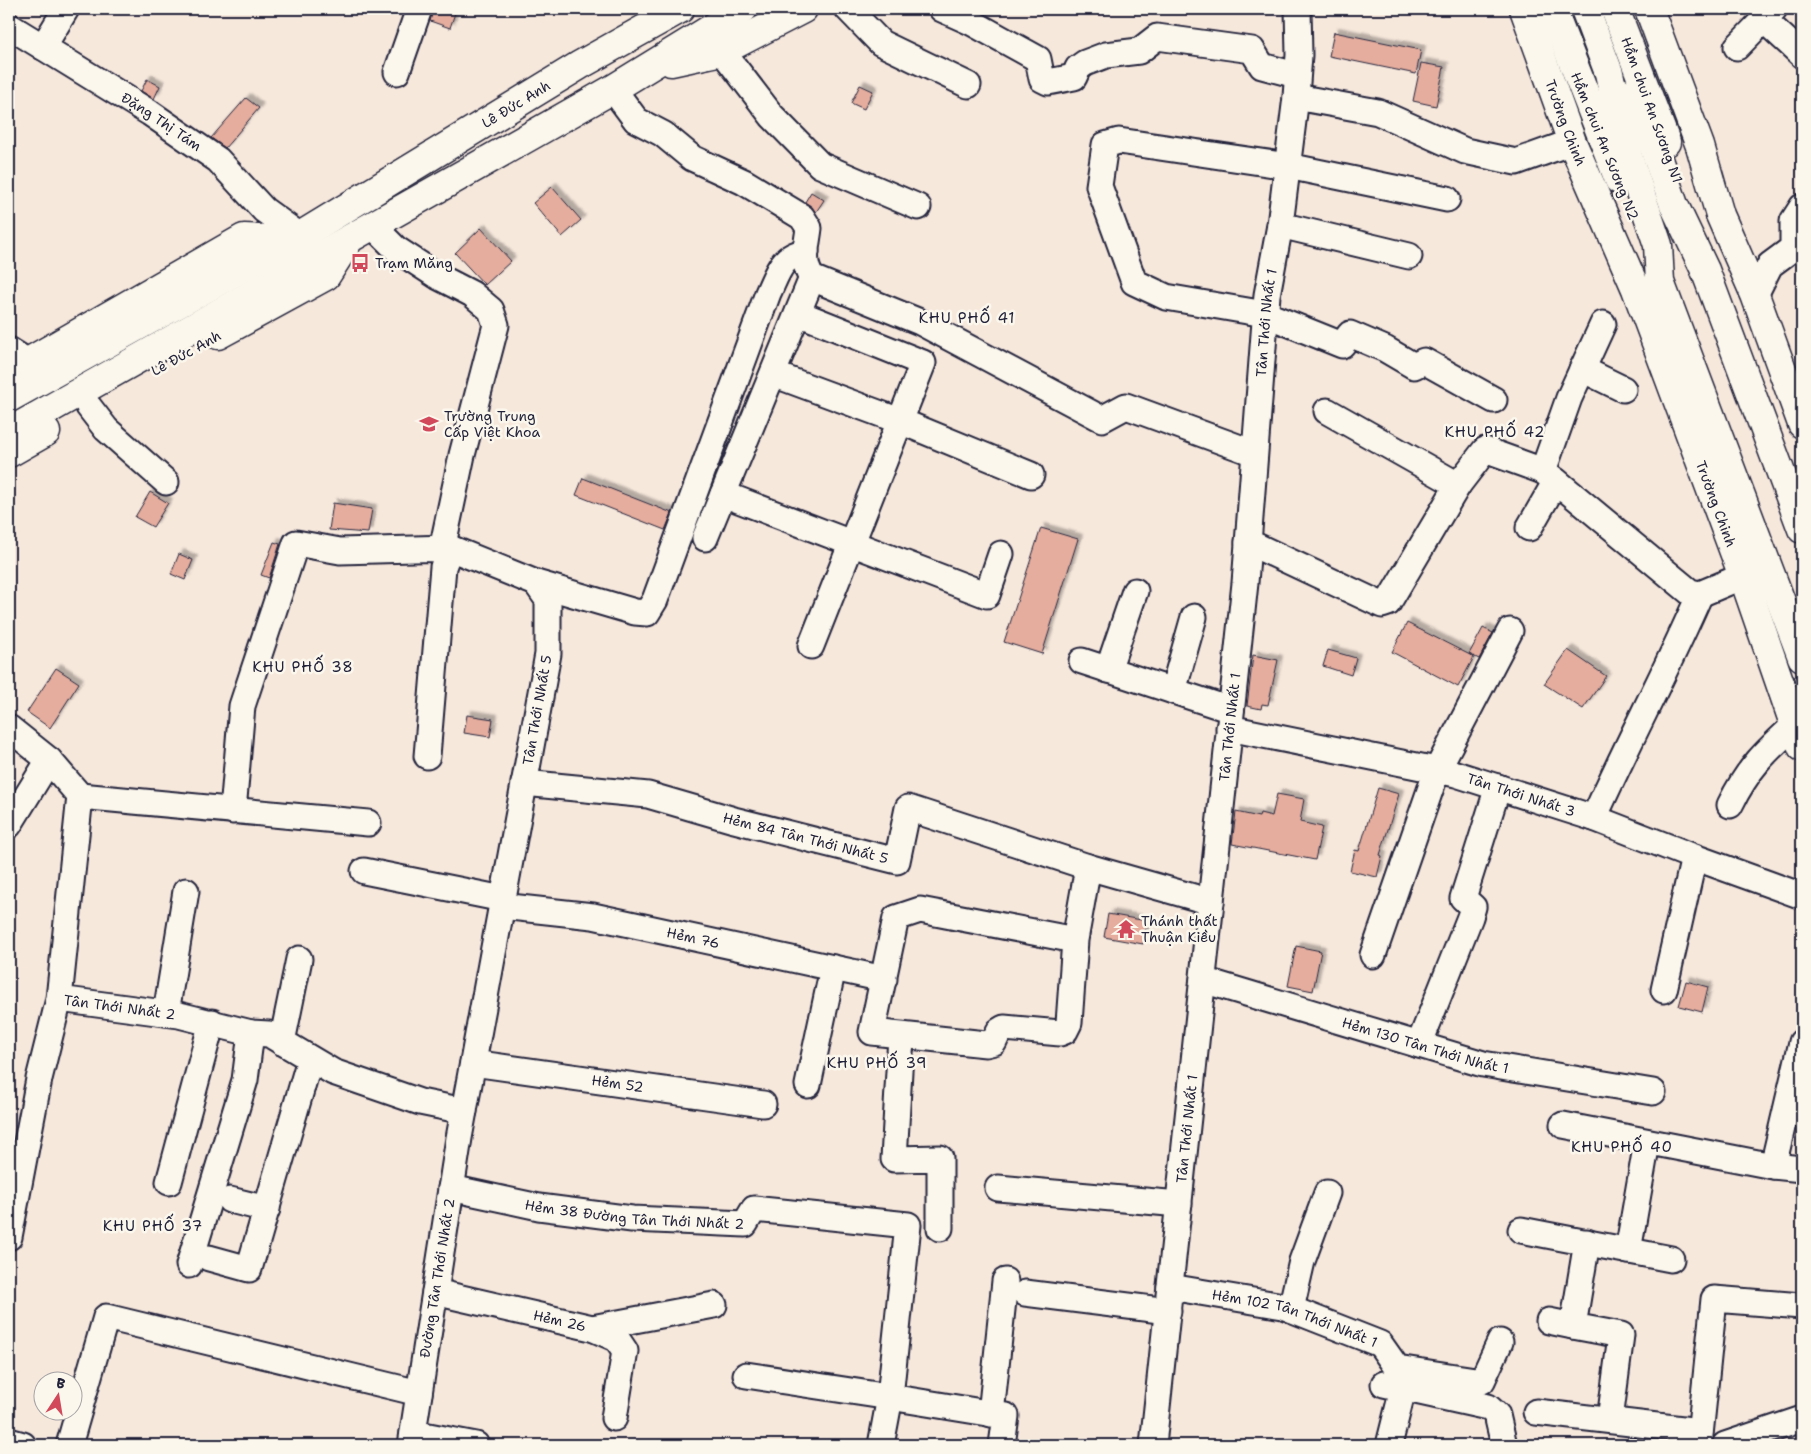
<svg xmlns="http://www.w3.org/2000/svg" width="1811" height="1454" font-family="'Shantell Sans',sans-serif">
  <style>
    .building { fill: #e5ad9d; stroke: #22223b; filter: url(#shadow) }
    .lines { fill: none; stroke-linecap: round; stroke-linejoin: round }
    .minor-casing { stroke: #22223b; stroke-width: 29 }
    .major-casing { stroke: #22223b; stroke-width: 31 }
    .highway-casing { stroke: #22223b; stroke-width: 31 }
    .minor { stroke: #fbf7ec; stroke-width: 25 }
    .major { stroke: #fbf7ec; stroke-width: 28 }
    .highway { stroke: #fbf7ec; stroke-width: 28 }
    .labels { text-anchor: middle; stroke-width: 5; stroke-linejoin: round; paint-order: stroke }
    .street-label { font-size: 14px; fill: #22223b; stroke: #fbf7ec }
    .poi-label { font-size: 14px; fill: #22223b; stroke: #fbf7ec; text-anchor: start }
    .neighbourhood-label { font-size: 15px; letter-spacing: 1px; fill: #22223b; stroke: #fbf7ec }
  </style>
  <defs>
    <filter id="shadow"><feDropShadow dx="4.5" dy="-4.5" stdDeviation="1" flood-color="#0004"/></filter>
  </defs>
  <rect width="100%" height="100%" fill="#f7e8dc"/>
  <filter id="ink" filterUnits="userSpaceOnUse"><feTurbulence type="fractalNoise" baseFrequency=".02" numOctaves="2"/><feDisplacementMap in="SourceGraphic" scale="10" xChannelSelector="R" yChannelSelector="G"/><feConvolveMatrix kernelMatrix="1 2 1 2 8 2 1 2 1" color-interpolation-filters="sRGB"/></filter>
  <g filter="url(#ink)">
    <path class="building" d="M433,9H443L455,13L450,28L430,21Z
      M1334,32L1421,50L1416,74L1329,56Z
      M1421,63L1444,67L1436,106L1413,101Z
      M147,79L160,86L154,99L141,91Z
      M860,85L873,91L864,109L851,103Z
      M246,98L259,108L225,148L211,138Z
      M552,187L581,220L562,237L533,203Z
      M811,192L824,200L816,212L805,202Z
      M481,228L511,261L485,285L455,253Z
      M583,478L672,513L665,530L576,495Z
      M150,492L168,503L153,527L135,517Z
      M333,503L372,509L368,533L329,530Z
      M1041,528L1078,539L1042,654L1004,642Z
      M274,542L280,544L269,578L261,575Z
      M179,554L193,560L185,580L171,574Z
      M1407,623L1474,657L1458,687L1392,652Z
      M1483,628L1493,633L1479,659L1469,654Z
      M1328,650L1356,658L1351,675L1323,666Z
      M1568,650L1606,676L1583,709L1544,684Z
      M1253,655L1278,660L1268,705L1262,704L1261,709L1247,706Z
      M56,668L79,683L50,728L27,712Z
      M467,715L493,719L490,737L464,733Z
      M1378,788L1399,794L1380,855L1382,856L1377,877L1350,871L1355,850L1359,851Z
      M1277,794L1304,799L1300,822L1322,827L1315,860L1232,844L1236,812L1259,817L1260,813L1272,816Z
      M1108,914L1147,921L1143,944L1104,937Z
      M1296,946L1321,951L1313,991L1288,986Z
      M1686,981L1708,987L1702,1012L1679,1006Z"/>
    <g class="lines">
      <g class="minor-casing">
        <g id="minor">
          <path d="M848,9L881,43L968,85"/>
          <path d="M942,9L971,22L1038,59L1042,79L1048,82L1074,77L1078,68L1085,63L1106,55L1139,51L1157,37L1252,50L1262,66L1296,75"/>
          <path d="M1764,20L1802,55"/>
          <path id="s1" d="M9,26L150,113L218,160L264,210L300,236"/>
          <path d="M43,47L66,9"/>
          <path d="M1737,47L1774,9"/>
          <path d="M722,51L772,116L820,165L918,207"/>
          <path d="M397,72L419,9"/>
          <path d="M613,89L636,120L663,134L692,158L744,182L802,217L809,228C807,246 801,262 812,278L920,322L1102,419L1126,406L1254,453"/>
          <path d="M1296,97L1378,112L1465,151L1516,162L1572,142"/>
          <path d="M1447,199L1288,166L1119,141L1105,145L1099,186L1134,282L1166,297L1265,314L1342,345L1350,334L1385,349L1414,366L1424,361L1494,400"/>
          <path d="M1280,225L1409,256"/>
          <path d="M373,226L396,249L439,277L472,294L491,310L496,325L462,455L444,540L450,548L536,583L548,600V654L459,1138L411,1445"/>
          <path d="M1755,295L1770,265L1793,248V221L1802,207"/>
          <path d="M798,313L923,363L811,646"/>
          <path d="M9,350L28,362"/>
          <path d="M1582,369L1623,389"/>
          <path d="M773,374L900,421L1031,475"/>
          <path d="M89,407L106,429L166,482"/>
          <path d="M1327,411L1458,485"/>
          <path d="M1543,471L1569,398L1603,324"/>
          <path d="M723,494L987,595L1001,554"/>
          <path d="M1529,528L1556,481"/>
          <path d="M705,538L812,278"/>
          <path d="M1248,542L1382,605L1388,603L1458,485L1485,450L1543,471L1556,481L1690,592L1700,594L1743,576"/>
          <path d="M536,583L635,612L647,613L655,600L768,293C778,272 781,255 806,252"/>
          <path d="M1082,661L1231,710"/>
          <path d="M1108,670L1135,591"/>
          <path d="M1173,691L1194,617"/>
          <path id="s2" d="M9,728L49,760L80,796L59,999L179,1015L251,1033L269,1034L333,1072L420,1102L464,1111"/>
          <path id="s3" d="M1229,728L1456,774L1594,818L1694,857L1802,896"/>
          <path id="s4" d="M524,783L648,795L734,820L897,861L908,808L1088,867L1211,902"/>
          <path d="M80,796L368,823"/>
          <path d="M1730,805C1748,768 1765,752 1795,725"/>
          <path d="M233,811L242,706L296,543L340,551L450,548L443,567L427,756"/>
          <path d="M1594,818C1628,742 1667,670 1700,594"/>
          <path d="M9,825L49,760"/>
          <path d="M364,871L503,899"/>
          <path id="s5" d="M501,906L593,916L884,979"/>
          <path d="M1075,940L920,910L896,918L872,1032L986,1044L994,1042L999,1031L1004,1028L1060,1033L1065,1031L1069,1023L1075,940L1088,867"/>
          <path d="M1373,955L1437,770L1510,631"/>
          <path id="s6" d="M1203,980L1483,1064L1653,1092"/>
          <path d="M1664,990L1694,857"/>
          <path d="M166,1013L186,891"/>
          <path d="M901,1036L894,1159L940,1158V1228"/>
          <path d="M282,1042L299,959"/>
          <path d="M1419,1045L1470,917L1473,907L1463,898L1498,787"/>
          <path id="s7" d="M473,1063L763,1104"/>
          <path d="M808,1085L833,968"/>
          <path d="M1563,1125L1773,1166L1802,1169"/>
          <path d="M1773,1166L1802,1042"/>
          <path d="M169,1182L212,1022"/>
          <path id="s8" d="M451,1188L539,1207L632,1219L745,1224L754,1209L908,1225L890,1397L746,1375"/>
          <path d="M998,1188L1179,1204"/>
          <path d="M230,1200L267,1209"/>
          <path d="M1521,1230L1671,1259"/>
          <path d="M9,1237L39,1079L59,999"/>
          <path d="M1587,1242L1573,1326L1621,1335L1610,1420"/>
          <path d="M1628,1251L1647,1142"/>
          <path d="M209,1258L249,1269L310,1059"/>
          <path d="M189,1265L245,1080L251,1033"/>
          <path id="s9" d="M1170,1287L1283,1306L1380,1344L1397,1368L1482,1381L1500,1342"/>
          <path id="s10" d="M435,1292L592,1328L714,1305"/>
          <path d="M1025,1293L1168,1311"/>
          <path d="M1291,1309L1302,1261L1327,1193"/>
          <path d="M1549,1321L1573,1326"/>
          <path d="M592,1328L617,1339L625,1351L614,1418"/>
          <path d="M1384,1384L1488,1407L1497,1415L1504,1445"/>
          <path d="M1536,1412L1700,1431"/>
          <path d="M991,1414L1005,1281"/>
          <path d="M413,1433L476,1445"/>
          <path d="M9,1441L23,1445"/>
          <path d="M69,1445L106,1317L419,1393"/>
          <path d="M881,1445L890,1397L1006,1416L1002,1445"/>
          <path id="s11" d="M1153,1445L1245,583L1267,295L1280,225L1296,97L1299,55L1298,9"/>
          <path d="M1389,1445L1403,1389"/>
          <path d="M1699,1445L1714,1299L1802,1306"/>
          <path d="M1725,1445L1802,1419"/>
        </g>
      </g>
      <g class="major-casing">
        <g id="major">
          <path id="s12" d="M1524,9L1572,142L1636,289L1743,576L1802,747"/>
          <path d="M1552,9L1619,180"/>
          <path d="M1585,9L1609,73L1626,151L1658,245L1660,282L1802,657"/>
          <path d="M1615,9L1666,142"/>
          <path d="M1649,9L1700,146L1720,215L1755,295L1802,424"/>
          <path d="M1620,92L1653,145L1674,205L1705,270L1802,529"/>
        </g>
      </g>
      <g class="highway-casing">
        <g id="highway">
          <path d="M671,62L722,51L803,9"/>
          <path d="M218,335L326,276L347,243"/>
          <path d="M9,373L244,238L291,240"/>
          <path id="s13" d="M9,398L300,236L580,65L680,9"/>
          <path d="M9,432L613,89L743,9"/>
          <path d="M9,453L46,432"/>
        </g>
      </g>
      <use href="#minor" class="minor"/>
      <use href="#major" class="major"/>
      <use href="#highway" class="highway"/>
    </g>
  </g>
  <defs>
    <g id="bus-bare" transform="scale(1.5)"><path d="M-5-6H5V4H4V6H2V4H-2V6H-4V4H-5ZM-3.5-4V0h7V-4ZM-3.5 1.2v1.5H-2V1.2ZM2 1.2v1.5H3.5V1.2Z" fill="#d1495b" stroke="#fbf7ec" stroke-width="2.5" paint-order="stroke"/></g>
    <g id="school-bare" transform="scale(1.5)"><path d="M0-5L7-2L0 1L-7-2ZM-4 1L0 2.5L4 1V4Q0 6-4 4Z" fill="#d1495b" stroke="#fbf7ec" stroke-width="2.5" paint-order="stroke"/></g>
    <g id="temple-bare" transform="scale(1.5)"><path d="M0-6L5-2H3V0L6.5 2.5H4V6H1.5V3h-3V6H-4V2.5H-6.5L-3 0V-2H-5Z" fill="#d1495b" stroke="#fbf7ec" stroke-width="2.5" paint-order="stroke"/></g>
  </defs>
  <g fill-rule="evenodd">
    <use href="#bus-bare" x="360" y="263"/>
    <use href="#school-bare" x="429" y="424"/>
    <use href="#temple-bare" x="1126" y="929"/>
  </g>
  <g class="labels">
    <g class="street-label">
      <text dy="5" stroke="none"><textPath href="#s13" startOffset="586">Lê Đức Anh</textPath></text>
      <text transform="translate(1652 110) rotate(70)" y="5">Hầm chui An Sương N1</text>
      <text dy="5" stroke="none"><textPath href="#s1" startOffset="180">Đặng Thị Tám</textPath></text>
      <text dy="5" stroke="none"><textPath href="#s12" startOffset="121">Trường Chinh</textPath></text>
      <text transform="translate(1605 146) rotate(68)" y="5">Hầm chui An Sương N2</text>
      <text dy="5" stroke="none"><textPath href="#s11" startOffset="1128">Tân Thới Nhất 1</textPath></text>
      <text transform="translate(186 353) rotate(-29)" y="5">Lê Đức Anh</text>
      <text dy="5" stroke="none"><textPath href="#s12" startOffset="531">Trường Chinh</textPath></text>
      <text transform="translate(537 710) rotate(-80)" y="5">Tân Thới Nhất 5</text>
      <text dy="5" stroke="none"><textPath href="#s11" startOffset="722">Tân Thới Nhất 1</textPath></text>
      <text dy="5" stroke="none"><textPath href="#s3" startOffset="300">Tân Thới Nhất 3</textPath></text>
      <text dy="5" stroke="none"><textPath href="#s4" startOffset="288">Hẻm 84 Tân Thới Nhất 5</textPath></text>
      <text dy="5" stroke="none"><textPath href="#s5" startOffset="195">Hẻm 76</textPath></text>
      <text dy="5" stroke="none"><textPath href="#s2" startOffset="364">Tân Thới Nhất 2</textPath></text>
      <text dy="5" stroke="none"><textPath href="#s6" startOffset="232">Hẻm 130 Tân Thới Nhất 1</textPath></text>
      <text dy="5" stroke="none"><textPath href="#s7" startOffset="146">Hẻm 52</textPath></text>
      <text dy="5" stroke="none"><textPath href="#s11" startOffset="318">Tân Thới Nhất 1</textPath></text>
      <text dy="5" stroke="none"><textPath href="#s8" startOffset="186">Hẻm 38 Đường Tân Thới Nhất 2</textPath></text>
      <text transform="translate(437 1278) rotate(-81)" y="5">Đường Tân Thới Nhất 2</text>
      <text dy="5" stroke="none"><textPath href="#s9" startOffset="129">Hẻm 102 Tân Thới Nhất 1</textPath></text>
      <text dy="5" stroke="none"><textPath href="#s10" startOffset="128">Hẻm 26</textPath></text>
    </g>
    <g class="poi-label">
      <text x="375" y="268">Trạm Măng</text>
      <text x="444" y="421">Trường Trung<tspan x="444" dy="16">Cấp Việt Khoa</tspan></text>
      <text x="1141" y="926">Thánh thất<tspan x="1141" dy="16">Thuận Kiều</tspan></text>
    </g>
    <g class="neighbourhood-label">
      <text x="967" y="323">KHU PHỐ 41</text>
      <text x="1495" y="437">KHU PHỐ 42</text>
      <text x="303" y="672">KHU PHỐ 38</text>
      <text x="877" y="1068">KHU PHỐ 39</text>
      <text x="1622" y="1152">KHU PHỐ 40</text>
      <text x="153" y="1231">KHU PHỐ 37</text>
    </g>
  </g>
  <rect width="1811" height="1454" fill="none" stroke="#fbf7ec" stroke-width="30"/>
  <rect x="15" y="15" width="1781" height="1424" fill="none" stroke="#22223b" stroke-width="2" filter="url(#ink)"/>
  <g transform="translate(58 1396) rotate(12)"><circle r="24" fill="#fbf7ec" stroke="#a4a2a5"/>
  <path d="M0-4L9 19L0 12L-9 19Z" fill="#d1495b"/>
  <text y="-8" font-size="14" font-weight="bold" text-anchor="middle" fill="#22223b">B</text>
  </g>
</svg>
